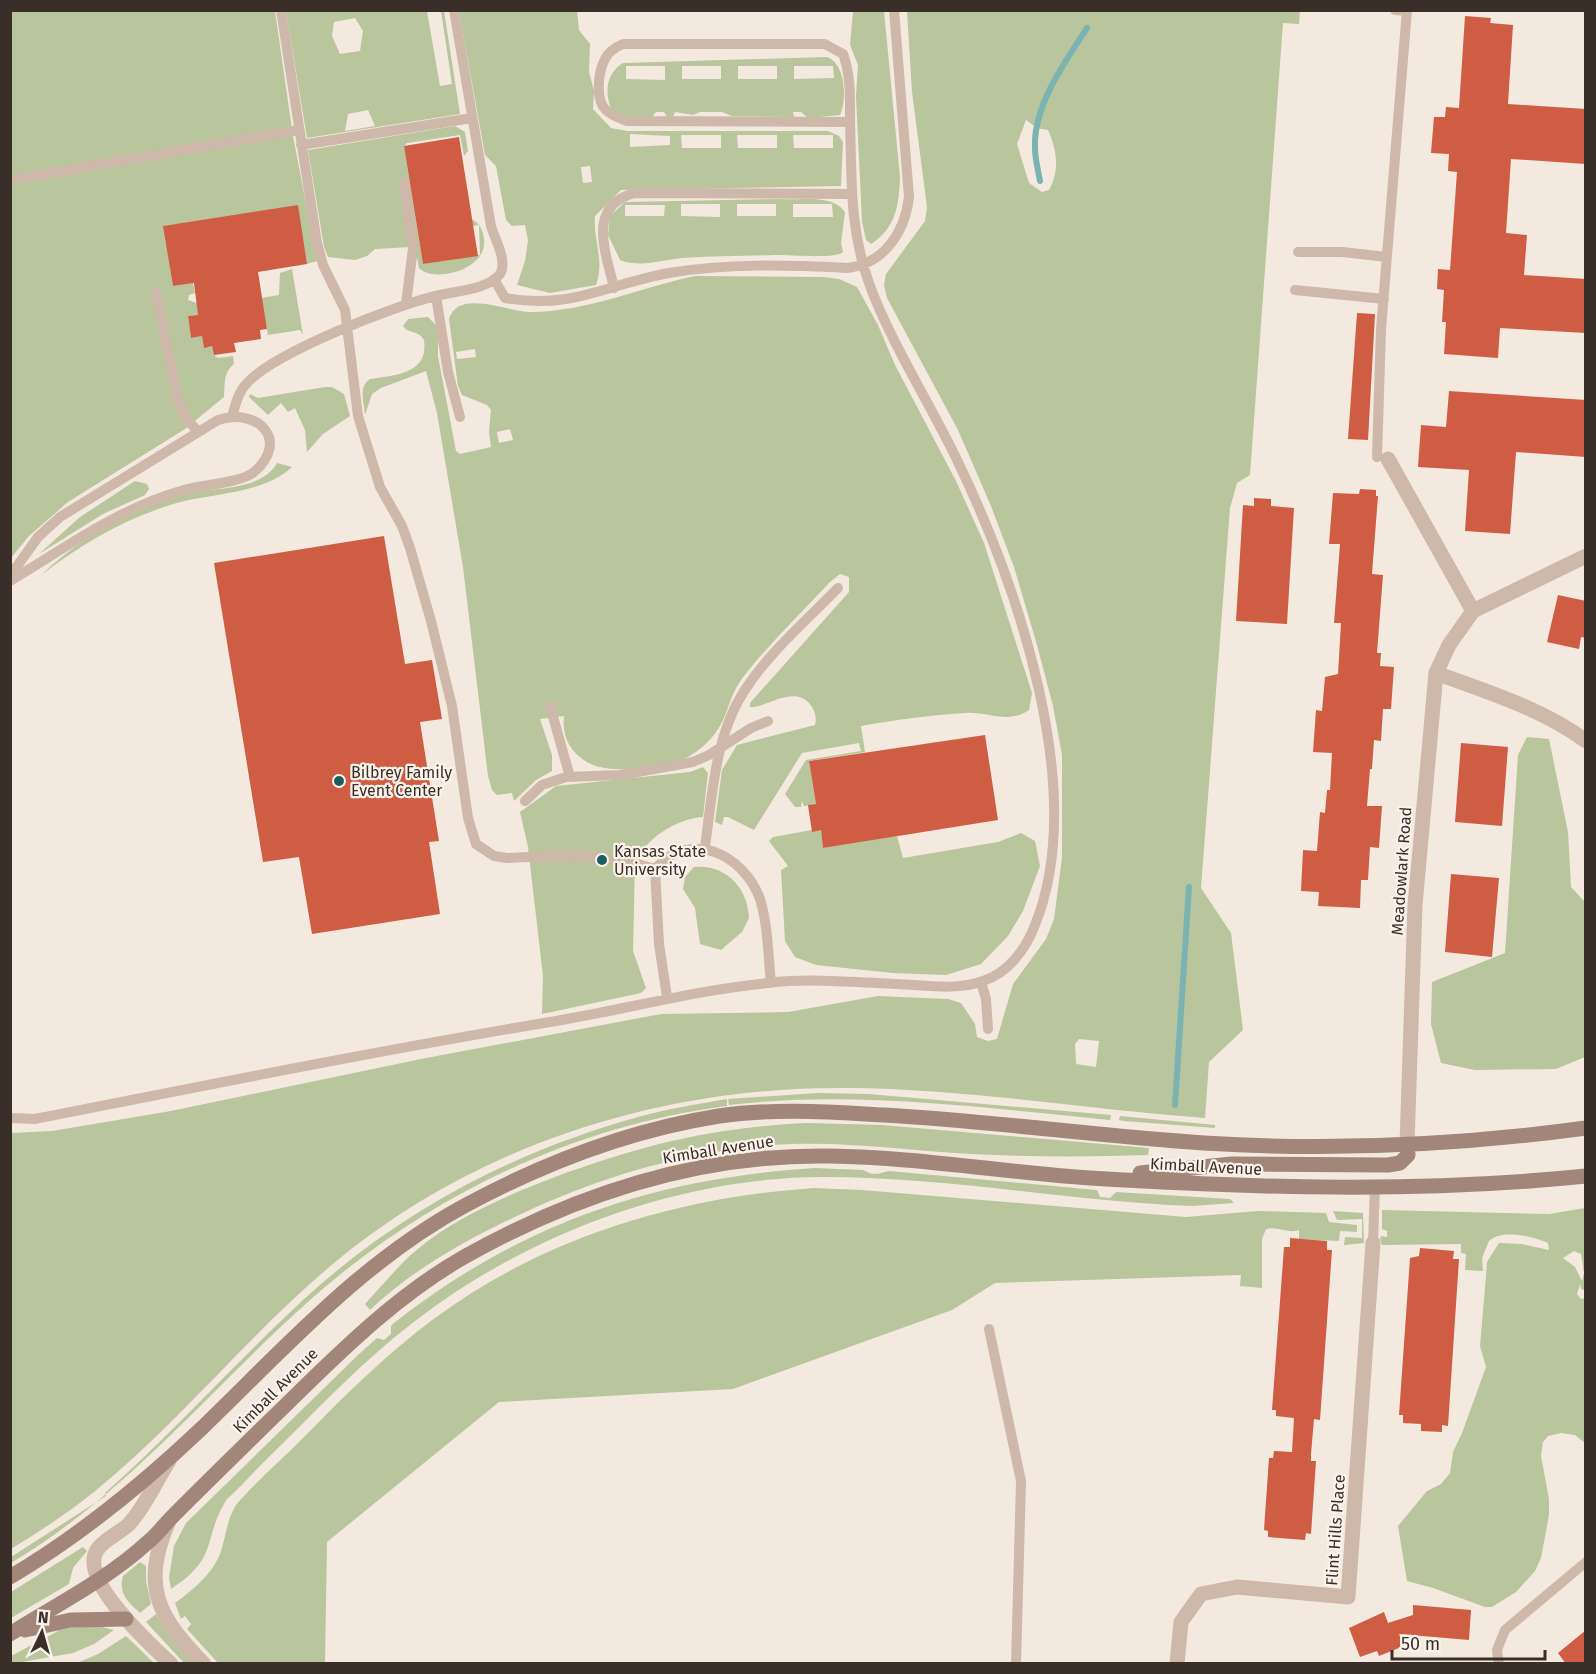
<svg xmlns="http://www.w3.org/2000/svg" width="1596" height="1674" font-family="'Fira Sans',sans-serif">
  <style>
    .green { fill: #b9c59c; fill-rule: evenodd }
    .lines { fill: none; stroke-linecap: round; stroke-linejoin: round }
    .stream { stroke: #7bb3b3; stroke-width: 6 }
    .building { fill: #ce5d43 }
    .lane { stroke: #ceb8a9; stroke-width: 10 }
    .street { stroke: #ceb8a9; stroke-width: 15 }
    .secondary { stroke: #a2867a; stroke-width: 15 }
    .poi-dot { fill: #1b5e5f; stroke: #fbf3eb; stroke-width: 2 }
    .labels { text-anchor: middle; stroke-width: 4.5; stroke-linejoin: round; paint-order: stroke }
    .poi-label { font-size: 16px; fill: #3a2e29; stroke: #fbf3eb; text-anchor: start }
    .street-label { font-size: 16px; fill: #3a2e29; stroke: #fbf3eb }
  </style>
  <rect width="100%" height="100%" fill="#f4e9de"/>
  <path class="green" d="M11,11H275L293,136L317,261L307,264L297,206L164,226L173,286L193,283L195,293L189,295L188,300L197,303L198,315L188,316L191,338L202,336L204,347L212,346L214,355L218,358L233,356L234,364C223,373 225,384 224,397L185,429L68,502L29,536L11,558Z
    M286,11H427L440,86L452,84L441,11H444L460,114L307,138ZM355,18L363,31L360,51L340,54L332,36L334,22ZM368,110L375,126L345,131L348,114Z
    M459,11H577L579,30L590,44L589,72L594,91L593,109L611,128L627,131H828L839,136L843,142L841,186L621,190L595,216C593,242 605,259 596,285L550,293L517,285L525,261L528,240L525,225L512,226L506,220L496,166L485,155ZM630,134L670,136V145L630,147ZM681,135H721V148H682ZM737,135H777V148H738ZM793,135H833V148H794ZM590,166L592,182L583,183L581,167Z
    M853,11H884L900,177C899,205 896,228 871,244L866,240L862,221L856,96L858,65L850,45Z
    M907,11H1300L1299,24L1283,23L1250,475L1237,483L1230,508L1201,888L1231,933L1243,1030L1209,1062L1205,1118C1086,1109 967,1089 848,1088C663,1086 477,1144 334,1263C249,1334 180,1422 94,1492C68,1513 39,1532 11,1549V1133L52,1131L171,1111L421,1059L661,1014L788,1012L878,996L948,999L961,1003L975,1024L977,1037L988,1041L997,1039L1013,984L1046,939L1054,919L1062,858V755L1053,706L1037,645L1014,567L991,506L958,430L887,298L884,285L886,274L925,221L927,207L912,92ZM1026,120L1037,128L1048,130C1057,150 1060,171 1049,190L1042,192L1029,183L1017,144ZM1079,1039L1099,1041L1096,1067L1076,1064L1075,1044Z
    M827,57C846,64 847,99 840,115L808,118L801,112H793L794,117L732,116L722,112H700L693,115L675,112L673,117H667L664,112H656L652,117L630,119L612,111C604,93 606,73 623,63ZM665,66V80L626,79V66ZM682,66H721V79H682ZM738,66H777V79H738ZM794,66H833L834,78L794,79Z
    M455,126L465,132L468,151L464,156L460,135L407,143L404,146L423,264L480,255L479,225L473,226L472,219C480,224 483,230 484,239C488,271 432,283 419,268L416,252L411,247L375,249L367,256L355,260L328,257L324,247L308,150Z
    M779,199C799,201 832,193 845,212L841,243L843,252C836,259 789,255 776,255C745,256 714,256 683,258C661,260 641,268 620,260L608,235L610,216L625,202ZM720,204V217L681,216V204ZM776,204V216H737V204ZM793,204H832L833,217H793ZM625,205H665L664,216H625Z
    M292,269L303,335L300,330L268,335L262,300L255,299L279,295L280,273Z
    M695,276L824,277L839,279L857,287L878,325L895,365L956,481L984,543L1032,693L1029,710C1007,725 988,711 965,713C930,715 895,720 861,726L865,752L809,761L816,804L804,806L802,801L801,807H795L785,794L806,760L861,751L859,743L802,753L754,830L728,817H724L722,825L715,822L722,770L737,745L815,725C817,717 815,710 809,703C794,687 771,704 754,707H750V703L849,592V577L840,574L830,582C801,613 770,643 744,676C729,695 729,713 718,729C710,742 698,752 684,759C662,769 608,775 587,762C569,751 562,736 564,716L540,719L552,755V771L536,780L514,801L512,793L497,795L492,790L488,776L463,567L437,413L426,371L381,388L372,394L365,415C364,402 358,387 370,379C395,375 429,374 424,340C419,330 408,334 403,326L408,319L428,317L435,324L438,332V356L456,451L460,454L491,447L489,432L491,410L487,405L462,395L458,386L449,319C458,289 505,311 530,312C587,312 641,287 695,276ZM475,349L476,357L457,359L456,352ZM510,429L513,440L499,443L497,432Z
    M325,387H332L344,394L350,416L323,434L307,452L305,430L295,408L288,412L281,403L268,415L249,397L250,394L258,398Z
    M277,463L292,467C262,495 210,493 173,504C124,519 80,545 40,576C79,539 131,508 183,494C211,487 261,492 277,463Z
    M135,481L147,484L149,489L145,495L103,514L39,554L80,517Z
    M1527,737L1549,739L1568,832L1571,887L1585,902V1057L1556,1069L1475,1070L1441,1063L1431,1024L1432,982L1505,953L1518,755Z
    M703,767L708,773L703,817C676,819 646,838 635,863L633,951L646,988L641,993L542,1014L543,976L528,847L520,812L556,786L690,772Z
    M812,830H821L823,848L897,836L903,858L998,842L1021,833L1035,841L1040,866L1023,911L1008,936L981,964L946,975L893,973L816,965L795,957L785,941L781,870L788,866L769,841L773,837Z
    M694,867C726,864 748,888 749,918L742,932L721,950L700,944L695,908L683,889L685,877Z
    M817,1093L869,1094L1111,1115L1110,1120C983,1108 856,1090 729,1105L728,1099Z
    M727,1099V1106C572,1126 426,1197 310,1300C209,1390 128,1493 11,1563V1557L106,1496L105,1493C174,1432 235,1363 303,1300C400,1211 516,1150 642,1116C670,1108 699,1104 727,1099Z
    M1120,1116L1215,1125V1128L1124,1121L1119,1120Z
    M807,1123L882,1125L1149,1148L1148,1155C1090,1157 1030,1157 971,1154C904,1150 839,1140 772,1145C683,1152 599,1177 519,1215C467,1239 412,1270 370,1310L365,1304C383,1285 399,1264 419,1248C458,1216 508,1195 555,1177C641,1145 715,1127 807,1123Z
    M815,1168L863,1170C874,1176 877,1174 889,1171L1097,1190L1100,1197L1110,1198L1116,1192L1230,1199L1234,1203L1193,1206L1169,1205C1054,1198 940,1177 824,1177C683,1177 535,1231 423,1315C366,1357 318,1409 268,1458C254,1471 242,1486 227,1499C201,1540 221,1556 171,1589L169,1578L174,1546L186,1523L358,1355L377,1338L384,1340L391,1334V1326L394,1323C521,1223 655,1178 815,1168Z
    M814,1188L862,1190L1186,1217L1258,1211L1326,1213L1329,1222L1357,1225V1232L1340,1231L1339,1241L1299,1239V1230C1289,1234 1278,1226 1266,1229L1262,1239V1288L1240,1286L1241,1275L995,1283L952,1310L733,1389L499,1402L327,1542L325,1663H218L187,1629L191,1624L185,1616L181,1619L175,1603C192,1591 212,1574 220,1554C226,1538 226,1521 236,1505C257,1480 284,1458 307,1434C347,1393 389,1352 435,1318C544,1237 680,1197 814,1188Z
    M1585,1208V1290L1581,1289L1580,1284L1577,1294L1581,1299L1585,1298V1443L1575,1435L1561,1433L1548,1436L1543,1442L1541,1456L1549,1499V1515L1541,1558L1535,1571L1516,1592L1492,1607H1485L1433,1588L1407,1581L1398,1526L1427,1491L1441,1484L1450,1473L1453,1452L1462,1433L1486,1367L1480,1346L1486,1276L1487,1262L1499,1243L1522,1244L1549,1250L1548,1243C1533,1236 1502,1229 1489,1241L1482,1258L1483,1271L1465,1270L1466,1254L1461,1253V1244L1382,1245L1380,1239L1381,1236L1387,1237V1231L1382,1229V1210L1549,1214ZM1574,1251L1581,1254L1584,1273L1582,1281L1575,1267L1563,1258Z
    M1333,1211L1363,1213L1364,1243L1344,1245L1345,1237L1362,1238V1219L1337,1220Z
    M83,1547L87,1551L73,1568L69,1584L11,1618V1592Z
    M140,1562L146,1566V1581L151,1604L140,1613C128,1602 118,1594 123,1576Z
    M156,1614L163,1626L197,1663H184L146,1622Z
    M91,1624L114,1630L94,1644L73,1653L11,1664V1656L60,1630Z
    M126,1636L154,1663H77L98,1654Z"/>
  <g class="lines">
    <path class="stream" d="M1040,181C1038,170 1035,159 1035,148C1033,106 1065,62 1087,28
      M1175,1105L1189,887"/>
  </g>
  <path class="building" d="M1465,16L1491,18L1490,23L1513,25L1508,104L1586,109V164L1511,159L1506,233L1527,235L1524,275L1586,279V333L1500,328L1498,358L1444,354L1446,322H1442L1444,290L1437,289L1438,269L1450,270L1457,172L1448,171L1449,154L1431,153L1434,117H1445L1446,107L1459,108Z
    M459,137L478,256L423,264L404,146Z
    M298,205L307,264L258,272L267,329L260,330L261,339L234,343L236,352L214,355L212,346L204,348L202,336L191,338L188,316L198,315L194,283L173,286L163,226Z
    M1357,313L1375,314L1368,440L1348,439Z
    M1449,391L1586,400V457L1516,452L1510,534L1465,531L1469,470L1418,467L1421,425L1446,427Z
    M1360,489L1376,490V496H1378L1372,574L1383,575L1377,653H1381L1380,666L1394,667L1391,709H1383L1381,741L1374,740L1372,769H1370L1367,806H1382L1379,848L1370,847L1368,880H1361L1360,908L1318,906L1319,892L1301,891L1303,850L1317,851L1320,812L1325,813L1327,790H1330L1332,753L1313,752L1316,710L1322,711L1325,677L1338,674L1341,623H1334L1340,544H1329L1333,493L1359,494Z
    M1254,498L1271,499V506L1294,508L1287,624L1236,621L1243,505L1254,506Z
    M384,536L405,664L432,660L442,719L420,722L439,841L429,842L440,914L312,934L299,857L263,862L214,563Z
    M1558,595L1586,601V638L1581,637L1579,649L1547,642Z
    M985,735L998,820L823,848L821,830L812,832L808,805L816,804L809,761Z
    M1461,743L1508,747L1502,826L1455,822Z
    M1451,874L1499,878L1492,957L1445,952Z
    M1290,1238L1327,1241V1250H1332L1320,1420L1314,1419L1311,1454V1461H1316L1311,1534L1306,1533L1305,1540L1268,1537V1531L1264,1530L1269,1458H1273L1274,1451L1292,1452L1294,1418L1276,1416V1410H1272L1284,1247H1290Z
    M1420,1248L1454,1251L1453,1259H1459L1448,1426L1442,1425V1432L1421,1431V1424L1403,1423V1415H1399L1410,1258L1419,1256Z
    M1413,1605L1471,1610L1469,1640L1399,1634L1404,1646L1379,1656L1377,1651L1360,1657L1349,1628L1384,1612L1388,1623L1413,1615Z
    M1586,1630V1664H1566L1558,1653Z"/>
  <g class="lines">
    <path class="lane" d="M281,10L317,243L323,265L345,310L358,416L380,487L402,526L410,548L431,621L452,706L468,818L476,844L494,856L507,858C563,856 600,851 655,869
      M1395,10L1407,11
      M301,145L472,118
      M10,180L299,130
      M404,183L413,248L406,304
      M1298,252H1342L1387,257
      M494,279L505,298C572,310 607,284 669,273C727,263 788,265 847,268C884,264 905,232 909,197L894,10
      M614,288C606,252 586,207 634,193L852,194
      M1295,290L1384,299
      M156,292L178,400L184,415L198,432
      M436,296L448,372L460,417
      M232,416C236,404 238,392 247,383C274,353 395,305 436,296C454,291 488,290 500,274C508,261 495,240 491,226L454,10
      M1377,457L1381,329L1407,10
      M10,576L38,537L60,517L218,420C259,407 290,441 254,472C241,483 201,485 184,490C119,508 67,547 10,581
      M550,706L570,777
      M525,801L542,785L566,777L621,775L693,762L709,755L751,728L768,721
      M705,847C712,797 715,737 743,693C767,654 806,621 838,588
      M981,982L986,999L988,1029
      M667,997L659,944L655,869C691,828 744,855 760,899C768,925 768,955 771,982
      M10,1118L35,1119C208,1085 381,1050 556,1021C627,1009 696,990 768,983C810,978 854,982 896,984C925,985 956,991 983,981C1008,973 1026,949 1035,925C1089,791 1017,585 958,462C930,403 893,347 870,286C849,228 852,182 850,121C850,99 851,75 843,54L825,44H623C616,47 608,52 605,59C598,72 595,100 606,110C612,116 619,118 627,121L850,122
      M1373,1243L1375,1187
      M989,1329L1021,1481L1016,1664
      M1499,1664L1497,1650L1505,1630L1586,1562"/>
    <path class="street" d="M1388,459L1473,611L1449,645L1436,673L1415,905L1407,1144
      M1473,611L1586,556
      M1436,673C1487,692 1541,708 1586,741
      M169,1461C156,1481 145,1507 129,1524C120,1533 104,1539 97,1550C78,1580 151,1645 171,1664
      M168,1523C141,1587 158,1617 204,1664
      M1177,1664L1181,1622L1201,1594L1237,1587L1348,1597L1373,1243"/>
    <path class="secondary" d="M1140,1173L1232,1164L1388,1165L1400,1163L1408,1155L1407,1144
      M10,1577C81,1535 143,1484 202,1428C286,1347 362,1261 466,1205C544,1163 631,1130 719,1116C773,1108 830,1112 884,1115C991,1121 1097,1136 1204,1143C1331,1151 1460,1145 1586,1128
      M25,1630L71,1620L126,1619
      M10,1634C56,1605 108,1579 148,1542C157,1535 164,1525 172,1517C213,1476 255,1435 296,1395C348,1344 401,1293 464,1257C576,1194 700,1154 829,1156C916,1157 1003,1172 1090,1178C1254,1188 1421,1193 1586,1176"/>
  </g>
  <g class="poi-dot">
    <circle cx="339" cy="781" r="6"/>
    <circle cx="602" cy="860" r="6"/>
  </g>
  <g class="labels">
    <g class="poi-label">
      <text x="351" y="778">Bilbrey Family<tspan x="351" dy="18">Event Center</tspan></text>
      <text x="614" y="857">Kansas State<tspan x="614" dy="18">University</tspan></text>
    </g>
    <g class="street-label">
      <text transform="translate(1401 871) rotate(-86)" y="6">Meadowlark Road</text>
      <text transform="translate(718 1149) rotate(-9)" y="6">Kimball Avenue</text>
      <text transform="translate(1206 1166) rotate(3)" y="6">Kimball Avenue</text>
      <text transform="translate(275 1390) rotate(-45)" y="6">Kimball Avenue</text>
      <text transform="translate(1335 1530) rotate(-86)" y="6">Flint Hills Place</text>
    </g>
  </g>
  <rect width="1596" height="1674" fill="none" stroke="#3a2e29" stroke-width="24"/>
  <g transform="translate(42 1632) rotate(5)" stroke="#fbf3eb" stroke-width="4.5" paint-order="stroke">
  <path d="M0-4.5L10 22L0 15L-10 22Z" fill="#3a2e29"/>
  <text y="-9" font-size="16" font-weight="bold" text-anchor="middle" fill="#3a2e29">N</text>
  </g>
  <path d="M1392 1650v9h153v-9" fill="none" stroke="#3a2e29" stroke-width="3"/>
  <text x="1401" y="1650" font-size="18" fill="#3a2e29" stroke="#fbf3eb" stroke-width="4.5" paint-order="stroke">50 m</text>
</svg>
